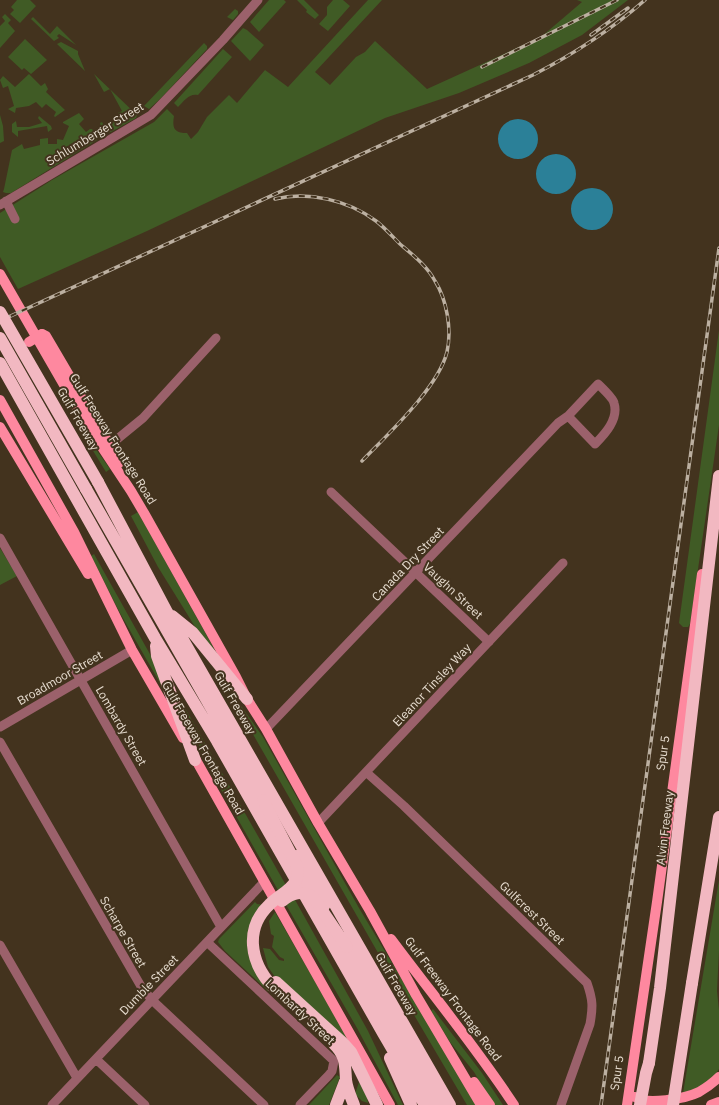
<svg xmlns="http://www.w3.org/2000/svg" width="719" height="1105" font-family="'IBM Plex Sans',sans-serif">
  <style>
    .green { fill: #405b25 }
    .water { fill: #2b8098 }
    .lines { fill: none; stroke-linecap: round; stroke-linejoin: round }
    .minor { stroke: #9b616b; stroke-width: 9 }
    .major { stroke: #fe889f; stroke-width: 10 }
    .highway { stroke: #f2b8c1; stroke-width: 12 }
    .rail-casing { stroke: #bcb0a1; stroke-width: 3.5 }
    .rail { stroke: #43331e; stroke-width: 2; stroke-dasharray: 6; stroke-linecap: butt }
    .major-bridge { stroke: #fe889f; stroke-width: 10 }
    .highway-bridge { stroke: #f2b8c1; stroke-width: 12 }
    .labels { text-anchor: middle; stroke-width: 4; stroke-linejoin: round; paint-order: stroke }
    .street-label { font-size: 12px; fill: #e8ded1; stroke: #43331e }
  </style>
  <rect width="100%" height="100%" fill="#43331e"/>
  <path class="green" d="M17,0H30L36,6L20,23L10,14L14,10L11,7Z
    M269,0H284L286,2L259,32L250,22Z
    M297,0H304L319,15L315,19L306,12L307,10Z
    M333,0H343L350,6L328,31L319,24L327,15V7Z
    M368,0H382L315,72L330,85L356,57L365,52L375,41L427,89L541,37L582,2L577,0H628L582,35L529,63L459,93L385,118L147,231L18,289L0,257V213L52,180L154,122L167,109L174,116C172,128 174,133 187,133L191,139L198,132L207,117L229,95L237,103L265,70L288,87Z
    M235,9L238,11V14L233,20L227,17Z
    M5,14L11,20L8,23L15,31L0,48V26L5,21L2,17Z
    M33,17L50,34L57,26L76,45L59,34L57,36L59,38L54,41L31,19Z
    M243,28L247,30L264,45L250,61L231,41Z
    M25,39L47,60L31,74L24,68L22,70L8,57Z
    M61,42L78,51V54L85,71L57,44Z
    M204,43L207,46V49L161,98L149,109L144,106Z
    M223,49L232,57L198,95C189,93 184,101 178,107L174,103Z
    M29,74L41,86L45,83L48,89L46,92L65,110L55,117L54,116L56,112L46,104L42,108L36,102L29,106L16,108L15,113L8,109L14,106L8,86L3,88L0,80L3,76L15,87Z
    M94,74L137,115L136,118L111,132C106,133 101,129 100,123L102,122L105,127L120,117L118,113L122,111L110,89L104,92Z
    M79,113L84,119L79,124L86,132L90,129H92L97,136V140L11,193H6L3,192L4,189L12,150L22,144L24,149L40,145V139L48,138V144H57V139L63,140L69,126L63,123V122Z
    M0,115L3,126L4,141L0,143Z
    M39,116L51,126L52,129L48,132L47,126L18,131V137L12,132V124L16,121L17,127H29L42,123L38,118Z
    M719,330V425L690,624L688,627H683L679,623Z
    M87,441H90L110,469L106,472Z
    M138,512L222,663L202,638L158,567L131,516Z
    M0,548L17,576L0,585Z
    M94,554L151,656L164,684L161,685L120,613L91,556Z
    M232,693L263,737L359,908L477,1105H467L397,986L230,694Z
    M185,708L287,887L279,892L210,770L183,710Z
    M719,880V951L717,991L719,1010V1069L712,1079L702,1086L683,1093Z
    M294,898L368,1031L403,1105H398L357,1028L285,903Z
    M255,902L257,904L264,905L252,932L269,989L268,991L225,951L218,942L219,939Z
    M275,912L359,1058L383,1105H380L359,1060L275,977L268,967L263,948L270,949L279,960L284,961V959L280,957L272,947L274,936L271,934L269,921Z
    M433,1009L482,1073L503,1105H494L474,1072L450,1042L431,1011Z
    M337,1075L340,1077L329,1105H309Z
    M359,1082L367,1097L368,1103L362,1101L355,1094Z"/>
  <path class="water" d="M498 139a20 20 0 1 1 40 0a20 20 0 1 1-40 0Z
    M536 174a20 20 0 1 1 40 0a20 20 0 1 1-40 0Z
    M571 209a21 21 0 1 1 42 0a21 21 0 1 1-42 0Z"/>
  <g class="lines">
    <path class="minor" d="M6,201L15,219
      M0,205L151,115L223,40L258,0
      M598,384C602,388 613,398 614,403C619,419 605,434 595,444L568,416Z
      M110,445L143,418L216,338
      M331,492L489,642
      M0,538L221,927
      M0,727L132,650
      M266,729L558,423L568,416
      M0,742L142,988L152,1000L264,1105
      M366,772L404,806L587,983C593,1000 593,1007 590,1024L561,1105
      M318,823L563,563
      M207,942L334,1061L332,1071L329,1075L300,1105
      M0,945L77,1078
      M96,1059L145,1105
      M52,1105L264,882"/>
    <path class="major" d="M0,274L86,423L131,491L144,513L236,677L247,699L266,729L318,823L370,911L416,995L481,1105
      M42,334L46,336L110,445L119,463
      M0,400L74,532L132,650L183,738
      M0,427L88,574
      M192,753L390,1105
      M391,939C432,994 476,1047 514,1105
      M474,1082L490,1105
      M635,1097C646,1105 685,1099 699,1092C706,1088 713,1083 719,1077
      M627,1105L657,902L702,574
      M711,1105L719,1102"/>
    <path class="highway" d="M0,363L155,638L217,741L383,1033L425,1105
      M98,482L167,612L450,1105
      M86,489L269,809
      M172,616L193,633L247,699
      M156,646L157,656L195,760
      M296,856L324,906
      M342,938L438,1105
      M276,982L343,1043L351,1052L377,1105
      M692,983L719,817
      M334,1044C346,1056 345,1064 346,1080C347,1089 351,1097 354,1105
      M390,1058L411,1105
      M649,1063L660,988L719,476
      M336,1105L346,1079"/>
    <g class="rail-casing">
      <path id="rail" d="M591,35L628,8
        M482,67L617,0
        M275,199C308,191 348,200 376,221C384,227 392,236 400,244C413,255 427,266 435,281C447,300 452,330 447,352C438,388 388,434 362,461
        M0,321L533,75C574,54 611,30 645,0
        M601,1105L719,248"/>
    </g>
    <use href="#rail" class="rail"/>
    <path class="major-bridge" d="M29,342L42,334"/>
    <path class="highway-bridge" d="M0,312L98,482
      M0,338L86,489
      M263,800L296,864C298,870 299,876 295,882C290,891 278,896 270,904C244,928 250,962 272,986
      M282,901C292,893 302,890 313,897L347,947
      M640,1105L646,1073L649,1063
      M673,1105L692,983"/>
  </g>
  <g class="labels">
    <g class="street-label">
      <text transform="translate(95 134) rotate(-31)" y="4">Schlumberger Street</text>
      <text transform="translate(78 419) rotate(60)" y="4">Gulf Freeway</text>
      <text transform="translate(113 439) rotate(58)" y="4">Gulf Freeway Frontage Road</text>
      <text transform="translate(408 564) rotate(-46)" y="4">Canada Dry Street</text>
      <text transform="translate(453 591) rotate(43)" y="4">Vaughn Street</text>
      <text transform="translate(60 678) rotate(-30)" y="4">Broadmoor Street</text>
      <text transform="translate(432 685) rotate(-47)" y="4">Eleanor Tinsley Way</text>
      <text transform="translate(235 703) rotate(60)" y="4">Gulf Freeway</text>
      <text transform="translate(121 726) rotate(60)" y="4">Lombardy Street</text>
      <text transform="translate(203 748) rotate(60)" y="4">Gulf Freeway Frontage Road</text>
      <text transform="translate(663 753) rotate(-82)" y="4">Spur 5</text>
      <text transform="translate(665 828) rotate(-83)" y="4">Alvin Freeway</text>
      <text transform="translate(532 913) rotate(44)" y="4">Gulfcrest Street</text>
      <text transform="translate(123 932) rotate(60)" y="4">Scharpe Street</text>
      <text transform="translate(396 984) rotate(60)" y="4">Gulf Freeway</text>
      <text transform="translate(149 985) rotate(-46)" y="4">Dumble Street</text>
      <text transform="translate(453 999) rotate(53)" y="4">Gulf Freeway Frontage Road</text>
      <text transform="translate(300 1012) rotate(43)" y="4">Lombardy Street</text>
      <text transform="translate(617 1073) rotate(-82)" y="4">Spur 5</text>
    </g>
  </g>
</svg>
